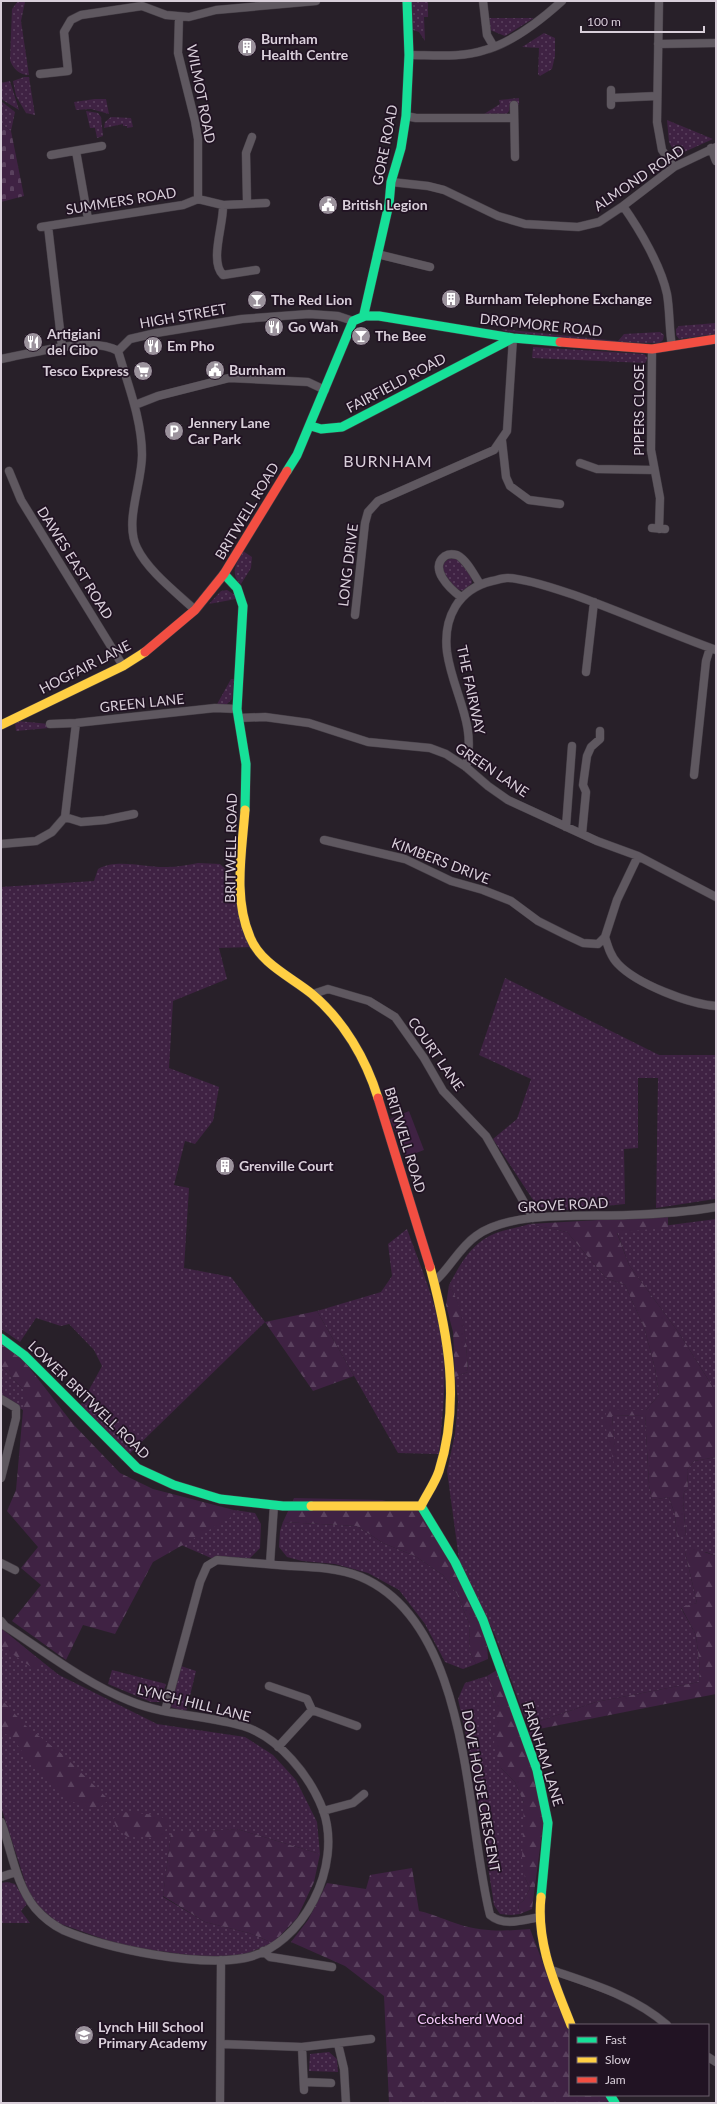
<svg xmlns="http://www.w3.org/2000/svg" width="717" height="2104" font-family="Lato,sans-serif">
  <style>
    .green { fill: url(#green-dots) }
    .forest { fill: url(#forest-firs) }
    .cemetery { fill: url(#cemetery-stones) }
    .pitch { fill: #3f2243 }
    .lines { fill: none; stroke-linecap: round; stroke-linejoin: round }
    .street-casing { stroke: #443d45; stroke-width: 9 }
    .fast-casing { stroke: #443d45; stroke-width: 10 }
    .slow-casing { stroke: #443d45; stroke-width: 10 }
    .jam-casing { stroke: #443d45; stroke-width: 10 }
    .street { stroke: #5f5860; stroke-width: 8 }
    .fast { stroke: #16e098; stroke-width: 9 }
    .slow { stroke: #ffcf43; stroke-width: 9 }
    .jam { stroke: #f24e42; stroke-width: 9 }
    .labels { text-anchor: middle; stroke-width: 3.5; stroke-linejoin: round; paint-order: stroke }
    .poi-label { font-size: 14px; font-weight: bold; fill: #d9cfda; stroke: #211323; text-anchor: start }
    .street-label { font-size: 14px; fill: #d9cfda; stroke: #211323 }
    .park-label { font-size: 14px; fill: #f5c9fa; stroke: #211323 }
    .quarter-label { font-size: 16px; letter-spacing: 1px; fill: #d9cfda; stroke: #211323 }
  </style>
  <defs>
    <pattern id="green-dots" width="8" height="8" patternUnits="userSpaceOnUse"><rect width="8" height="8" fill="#3f2243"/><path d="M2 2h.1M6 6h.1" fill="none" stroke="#5a415e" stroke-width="1.8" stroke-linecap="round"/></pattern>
    <pattern id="forest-firs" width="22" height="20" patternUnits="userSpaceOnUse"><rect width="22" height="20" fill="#3f2243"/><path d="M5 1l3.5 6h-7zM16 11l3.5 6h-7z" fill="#5a415e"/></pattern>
    <pattern id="cemetery-stones" width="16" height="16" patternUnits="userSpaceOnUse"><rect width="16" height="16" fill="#3f2243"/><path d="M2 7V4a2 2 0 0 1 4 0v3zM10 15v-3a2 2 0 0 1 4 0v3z" fill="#5a415e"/></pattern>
  </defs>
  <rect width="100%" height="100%" fill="#282029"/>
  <path class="green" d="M18,1L25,2L21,21L29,75C20,75 13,69 10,60L12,9Z
    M409,1H428V17H424L425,41L419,32L413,30Z
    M488,18H534L505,36L490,30Z
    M544,33L555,38V56L552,69L540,76L538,74L539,48L522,47Z
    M24,77H29L35,115L26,113L16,96L13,81Z
    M10,81L19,110L1,99V83Z
    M519,98V105H510L509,111L505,116L484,114L500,104L499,100Z
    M95,99H106L109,114L91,109L76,110L74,102Z
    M1,101L15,112L11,131L1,124Z
    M86,111L98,113L101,117L103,136L97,138L95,128H90Z
    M111,117L131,118L133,127L127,128V126H123V124L104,128L105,122Z
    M667,120L713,139L682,153L674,151L669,142Z
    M716,323V334L679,339L676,335V329L679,326Z
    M501,329L618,341L624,334L660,332L664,335L663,340L659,343L593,342L504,331Z
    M533,347L644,354L648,358L645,363L532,358Z
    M243,551L252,557L251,568L241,584C229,574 237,562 243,551Z
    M449,559H457L471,575L472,583L464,591L456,589L443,572L442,564Z
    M227,590L235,595L236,599L209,604L221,591Z
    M231,679H234L232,699L224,707L216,706Z
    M18,721L49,724V728L16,731L15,722Z
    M198,863L220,864L231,874L253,947L219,948L227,979L173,1001L169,1068L219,1087L213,1121L195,1144L185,1141L174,1185L189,1188L184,1268L231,1277L265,1322L122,1461L77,1412L102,1366L94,1350L69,1324L61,1326L36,1318L20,1342L1,1329V887L94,881L98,869C118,858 146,868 167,867C177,867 188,865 198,863Z
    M505,978L659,1055H716L715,1199L656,1208L658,1078H638V1148L624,1149L625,1204L556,1211L537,1206L493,1139L517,1119L531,1079L479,1055Z
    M716,1219V1392L679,1333L629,1265L617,1232Z
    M529,1224L567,1232L606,1278L625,1285L644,1327L655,1368L659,1395L646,1410H607L617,1477L612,1416L645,1415L649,1485L652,1500L669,1497L675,1515L677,1537L686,1535L683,1501L684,1492L688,1489L687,1470L694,1461L716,1457V1556L706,1552H685L697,1603L681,1608L696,1635L700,1669L699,1682L596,1702L534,1723L527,1724L495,1635L459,1559L447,1471L455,1434L458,1401L455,1377L468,1372C466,1341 465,1312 449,1285C461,1263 471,1243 496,1233C507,1229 518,1228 529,1224Z
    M407,1229C421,1268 438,1306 443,1348C447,1383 442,1419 439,1454L398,1453L317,1311L381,1292L392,1276L388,1244Z
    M1,1366L23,1389V1410L1,1398Z
    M234,1510L255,1513L261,1524L260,1548L249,1559L211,1558L181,1545L229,1518Z
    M283,1522L357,1526L383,1543L415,1556L443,1575L457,1594L469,1623L470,1652L476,1664L463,1669L445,1662L425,1624L399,1590L368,1573L335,1564L302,1561L287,1557L279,1547L280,1531Z
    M1,1629L59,1675L157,1724L245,1737L273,1755L296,1780L317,1822L320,1854L237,1829L171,1834L163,1897L205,1922L249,1933L273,1943L243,1955L210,1958L123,1946L58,1923L31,1900L1,1807Z
    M181,1666L196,1671L186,1712L171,1707Z
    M112,1670L166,1684L160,1702H151L108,1684Z
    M487,1676L496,1703L501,1768L515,1782L524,1803L525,1878L530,1888L524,1900L518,1905L520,1914L511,1915L500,1914L494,1905L472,1763L458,1699L465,1683Z
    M7,1882L15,1884L27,1904L21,1911L30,1923H1V1883Z
    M329,2052L337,2059L338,2072L309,2071L310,2054Z"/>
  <path class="forest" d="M668,1216V1227L617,1233L629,1265L679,1333L716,1392V1457L694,1461L687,1470L688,1489L684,1492L683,1501L686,1535L677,1538L675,1515L669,1497L652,1500L649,1485L645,1415L612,1416L618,1481L604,1420L607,1409L646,1410L659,1395L655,1368L644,1327L625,1285L606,1278L567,1232L529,1224Z
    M449,1285C466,1312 466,1341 468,1372L455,1377L453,1332L446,1305Z
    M317,1311L354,1376L313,1391L265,1322Z
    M1,1344L21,1357L73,1424L120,1473L153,1489L234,1510L230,1518L153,1562L115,1634L83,1625L66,1660L12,1621L41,1585L21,1568L38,1547L7,1511L16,1490L23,1410V1389L1,1366Z
    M294,1498L382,1500L417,1509C439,1545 489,1618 488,1659L476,1664L470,1652L469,1623L457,1594L443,1575L415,1556L383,1543L357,1526L283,1522Z
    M690,1547L716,1556V1694L539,1729L531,1738L527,1724L534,1723L596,1702L699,1682L700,1669L696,1635L681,1607L697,1603L685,1552Z
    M1,1628L41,1661L34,1669L1,1646Z
    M497,1670L534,1775L544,1817L532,1909L520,1914L518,1905L524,1900L530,1888L525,1878L522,1858L524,1803L515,1782L501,1768L494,1745L496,1703L487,1676Z
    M1,1699L26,1726L62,1754L109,1800L95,1811L71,1801L28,1760L12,1737L1,1732Z
    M122,1812L158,1815L168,1821L162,1841L143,1836L128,1837L117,1829L113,1819Z
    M237,1829L320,1854L314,1882L297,1918L273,1943L249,1933L205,1922L163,1896L171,1833Z
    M412,1868L419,1911C434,1914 447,1921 461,1925C483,1932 507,1931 530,1929L570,2034V2095H606L612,2103H389L384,1996L345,1966L291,1942L308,1920L327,1883L366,1889L370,1875Z"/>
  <path class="cemetery" d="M1,124L11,131L24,196L1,202Z"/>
  <path class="pitch" d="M409,1111L424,1150L406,1157L390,1119Z"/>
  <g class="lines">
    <g class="street-casing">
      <path id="street" d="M483,1L487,35L494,47
        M659,1L657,122L662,150L674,167
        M179,17L178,53L195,121L198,139V199
        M658,44L716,43
        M409,55C433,55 462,58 485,50C514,42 541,20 562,1
        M40,74L68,71L64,32L71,20L81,15L142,6L166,15L189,17L216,10L316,1
        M612,98L657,96
        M514,105L515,157
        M611,105V90
        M406,116L416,118H514
        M711,148L716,161
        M76,151L88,219
        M51,155L102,146
        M391,182L428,186L444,190L498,216L525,224L578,227L599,222L623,206L674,167L716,147
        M198,199L223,205L266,203
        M247,202L246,153L252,137
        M223,205C224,224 209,261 223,275L256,270
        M623,206C640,230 661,266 667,294C670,311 669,329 672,346
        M48,226L62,347
        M41,227L183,205L198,199
        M377,254L430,267
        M652,349L651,450L660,498L659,529
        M118,351C128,385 142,420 142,455C142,484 124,522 137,548C148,571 177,593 195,610
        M1,359C31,354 92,335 118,351L130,339L156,333L242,319L309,314L338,316L353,321
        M135,405L158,396L229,378L308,382L325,390
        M502,441L506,477L510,486L529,500L560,504
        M580,463L597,469L654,470
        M9,471L21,500L123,666
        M652,528L665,529
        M461,597C450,589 428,568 445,556C448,554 453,554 457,555C467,560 474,575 480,584
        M355,615L365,523L368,512L378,501L494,450L507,431L513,338
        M586,672L594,602
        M238,718L265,717L309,723L368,742L430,748L446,754L466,767L488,786L508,800L597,841L638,856L716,897
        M50,724L76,723L215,708L237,709
        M466,767C477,723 453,694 447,652C443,618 458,589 492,581C497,580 502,578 507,578C526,578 559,590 577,596C624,613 669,633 716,650
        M694,775L706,661L710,648
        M65,817L81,822L105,820L134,814
        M566,827L572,746
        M582,834L586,792L583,785L587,756L591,747L600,739V731
        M324,840L405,859L451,881L483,890L511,901L538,921L566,935L583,943L598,944L605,937L617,900L638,856
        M1,844L36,841L52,832L65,817L76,723
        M605,937C608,947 611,957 618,964C637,984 689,1004 716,1006
        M313,994L328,989L369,1001L395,1017L424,1058L443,1091L486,1136L533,1218
        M435,1281C450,1268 459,1248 476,1236C510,1210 586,1217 628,1215C658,1214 687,1212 716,1207
        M1,1399L16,1408V1418L1,1478
        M1,1563L15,1570
        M270,1564L274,1505
        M1,1621L5,1626C45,1652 87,1684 130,1701C166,1716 206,1715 243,1726C279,1737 310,1776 323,1810C343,1865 304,1946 245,1958C197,1967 108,1949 63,1930C53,1925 42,1916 35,1908C15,1883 12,1851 1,1822
        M269,1686L307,1699L312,1710L357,1726
        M165,1711L200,1582L207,1566L217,1560C241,1562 265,1564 290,1566C313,1567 339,1568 361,1577C471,1624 465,1816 490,1915C504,1927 523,1920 540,1917
        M278,1747L312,1710
        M323,1811L353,1803L364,1794
        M1,1877L16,1872
        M263,1951L270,1957L277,1958L332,1967
        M551,1970C592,1984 634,1996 667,2025
        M221,2044L302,2047L371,2039
        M338,2044L344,2069L346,2103
        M302,2047L304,2090
        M708,2057L716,2062
        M304,2082L331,2083
        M220,2103L221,1960"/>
    </g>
    <g class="fast-casing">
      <path id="fast" d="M364,314L389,204L391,182L401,148L406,116L409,55L407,1
        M311,426L321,429L342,427L513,338
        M287,471L297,455L353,321L365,316H379L513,338L560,342
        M224,574L237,588L243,606L237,709L246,764L245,810
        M1,1338L24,1355L137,1468L174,1485L220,1499L283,1506H311
        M421,1506L455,1562L483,1620L537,1770L548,1823L541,1897
        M610,2095L615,2103"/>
    </g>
    <g class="slow-casing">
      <path id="slow" d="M1,725L123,666L145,652
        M245,810C242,852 233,897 250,937C260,963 291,977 312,994C344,1021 366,1059 378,1098
        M311,1506H421
        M421,1506C427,1494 435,1483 439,1471C461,1402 448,1334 430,1267
        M541,1897C536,1943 555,1984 571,2025"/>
    </g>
    <g class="jam-casing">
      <path id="jam" d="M560,342L652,349L716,339
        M145,652L195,610L224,574L287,471
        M378,1098L430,1267"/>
    </g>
    <use href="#street" class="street"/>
    <use href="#fast" class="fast"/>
    <use href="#slow" class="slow"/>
    <use href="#jam" class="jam"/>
  </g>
  <defs>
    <g id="building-disc" transform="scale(1)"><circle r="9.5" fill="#9b929c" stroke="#211323"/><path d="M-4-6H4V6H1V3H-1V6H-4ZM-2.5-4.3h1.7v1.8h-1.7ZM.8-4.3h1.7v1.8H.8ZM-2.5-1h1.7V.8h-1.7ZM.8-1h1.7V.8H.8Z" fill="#fff"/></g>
    <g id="civic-disc" transform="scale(1)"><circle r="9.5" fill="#9b929c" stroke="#211323"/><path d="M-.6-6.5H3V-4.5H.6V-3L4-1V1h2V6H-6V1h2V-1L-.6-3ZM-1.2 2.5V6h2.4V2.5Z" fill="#fff"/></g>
    <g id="bar-disc" transform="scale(1)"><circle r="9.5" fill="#9b929c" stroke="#211323"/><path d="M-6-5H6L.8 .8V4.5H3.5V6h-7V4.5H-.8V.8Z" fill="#fff"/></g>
    <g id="restaurant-disc" transform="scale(1)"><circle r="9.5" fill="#9b929c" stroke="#211323"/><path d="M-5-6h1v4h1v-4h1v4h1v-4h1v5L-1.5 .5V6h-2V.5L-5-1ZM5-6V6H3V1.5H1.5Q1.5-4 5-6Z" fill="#fff"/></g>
    <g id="supermarket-disc" transform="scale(1)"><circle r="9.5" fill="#9b929c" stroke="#211323"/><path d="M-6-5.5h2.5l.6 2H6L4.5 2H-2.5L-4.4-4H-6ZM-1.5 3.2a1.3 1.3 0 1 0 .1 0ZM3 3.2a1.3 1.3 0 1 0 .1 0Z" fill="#fff"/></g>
    <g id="parking-disc" transform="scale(1)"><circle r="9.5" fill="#9b929c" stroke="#211323"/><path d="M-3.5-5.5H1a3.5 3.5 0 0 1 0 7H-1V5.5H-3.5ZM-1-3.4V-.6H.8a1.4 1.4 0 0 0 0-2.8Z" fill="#fff"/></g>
    <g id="school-disc" transform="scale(1)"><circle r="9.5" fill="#9b929c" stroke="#211323"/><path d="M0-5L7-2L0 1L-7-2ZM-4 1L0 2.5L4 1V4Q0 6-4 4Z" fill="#fff"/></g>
  </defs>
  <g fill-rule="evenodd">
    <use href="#building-disc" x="247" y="47"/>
    <use href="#civic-disc" x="328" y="205"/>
    <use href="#building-disc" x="451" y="299"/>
    <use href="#bar-disc" x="257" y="300"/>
    <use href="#restaurant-disc" x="274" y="327"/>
    <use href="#bar-disc" x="361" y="336"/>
    <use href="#restaurant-disc" x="33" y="342"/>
    <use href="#restaurant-disc" x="153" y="346"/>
    <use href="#civic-disc" x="215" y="370"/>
    <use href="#supermarket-disc" x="143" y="371"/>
    <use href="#parking-disc" x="174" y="431"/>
    <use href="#building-disc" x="225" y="1166"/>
    <use href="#school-disc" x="84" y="2035"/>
  </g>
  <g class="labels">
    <g class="poi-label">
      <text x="261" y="44">Burnham<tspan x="261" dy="16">Health Centre</tspan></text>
      <text x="342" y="210">British Legion</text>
      <text x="465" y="304">Burnham Telephone Exchange</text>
      <text x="271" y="305">The Red Lion</text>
      <text x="288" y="332">Go Wah</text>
      <text x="47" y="339">Artigiani<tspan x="47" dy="16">del Cibo</tspan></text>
      <text x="375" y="341">The Bee</text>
      <text x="167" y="351">Em Pho</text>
      <text x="229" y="375">Burnham</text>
      <text x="129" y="376" text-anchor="end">Tesco Express</text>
      <text x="188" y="428">Jennery Lane<tspan x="188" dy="16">Car Park</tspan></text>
      <text x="239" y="1171">Grenville Court</text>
      <text x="98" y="2032">Lynch Hill School<tspan x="98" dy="16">Primary Academy</tspan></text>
    </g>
    <g class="street-label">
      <text transform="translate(201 94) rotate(79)" y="5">WILMOT ROAD</text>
      <text transform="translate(385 145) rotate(-79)" y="5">GORE ROAD</text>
      <text transform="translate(639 178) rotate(-34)" y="5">ALMOND ROAD</text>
      <text transform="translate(121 201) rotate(-9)" y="5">SUMMERS ROAD</text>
      <text transform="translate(183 316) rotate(-10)" y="5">HIGH STREET</text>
      <text transform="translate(541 325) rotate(6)" y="5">DROPMORE ROAD</text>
      <text transform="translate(396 383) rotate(-28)" y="5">FAIRFIELD ROAD</text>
      <text transform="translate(639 410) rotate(-90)" y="5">PIPERS CLOSE</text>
      <text transform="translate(247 511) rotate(-59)" y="5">BRITWELL ROAD</text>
      <text transform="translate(75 563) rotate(58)" y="5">DAWES EAST ROAD</text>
      <text transform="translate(348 565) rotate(-83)" y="5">LONG DRIVE</text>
      <text transform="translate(85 667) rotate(-27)" y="5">HOGFAIR LANE</text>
      <text transform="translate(471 690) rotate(78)" y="5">THE FAIRWAY</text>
      <text transform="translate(142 703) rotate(-6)" y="5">GREEN LANE</text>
      <text transform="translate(492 770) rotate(34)" y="5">GREEN LANE</text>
      <text transform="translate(231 848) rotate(-89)" y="5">BRITWELL ROAD</text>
      <text transform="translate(441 861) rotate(21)" y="5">KIMBERS DRIVE</text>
      <text transform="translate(436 1054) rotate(55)" y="5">COURT LANE</text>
      <text transform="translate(405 1140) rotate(73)" y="5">BRITWELL ROAD</text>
      <text transform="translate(563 1205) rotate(-3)" y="5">GROVE ROAD</text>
      <text transform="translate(89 1400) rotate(44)" y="5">LOWER BRITWELL ROAD</text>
      <text transform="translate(194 1703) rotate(14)" y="5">LYNCH HILL LANE</text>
      <text transform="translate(543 1754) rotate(73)" y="5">FARNHAM LANE</text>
      <text transform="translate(481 1791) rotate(80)" y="5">DOVE HOUSE CRESCENT</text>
    </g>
    <g class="park-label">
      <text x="470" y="2024">Cocksherd Wood</text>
    </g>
    <g class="quarter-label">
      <text x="388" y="467">BURNHAM</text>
    </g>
  </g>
  <rect width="717" height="2104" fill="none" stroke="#d9cfda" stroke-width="4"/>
  <rect x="569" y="2024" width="140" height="72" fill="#211323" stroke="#6b5e6c"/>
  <rect x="577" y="2037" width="20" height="6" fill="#16e098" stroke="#6b5e6c"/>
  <text x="605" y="2044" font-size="12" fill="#d9cfda">Fast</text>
  <rect x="577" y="2057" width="20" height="6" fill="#ffcf43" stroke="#6b5e6c"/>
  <text x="605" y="2064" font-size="12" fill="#d9cfda">Slow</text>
  <rect x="577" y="2077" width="20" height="6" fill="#f24e42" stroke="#6b5e6c"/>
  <text x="605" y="2084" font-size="12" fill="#d9cfda">Jam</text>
  <path d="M581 26v6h123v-6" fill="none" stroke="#d9cfda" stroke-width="2"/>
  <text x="587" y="26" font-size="12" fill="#d9cfda" stroke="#211323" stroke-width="3" paint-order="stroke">100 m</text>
</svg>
